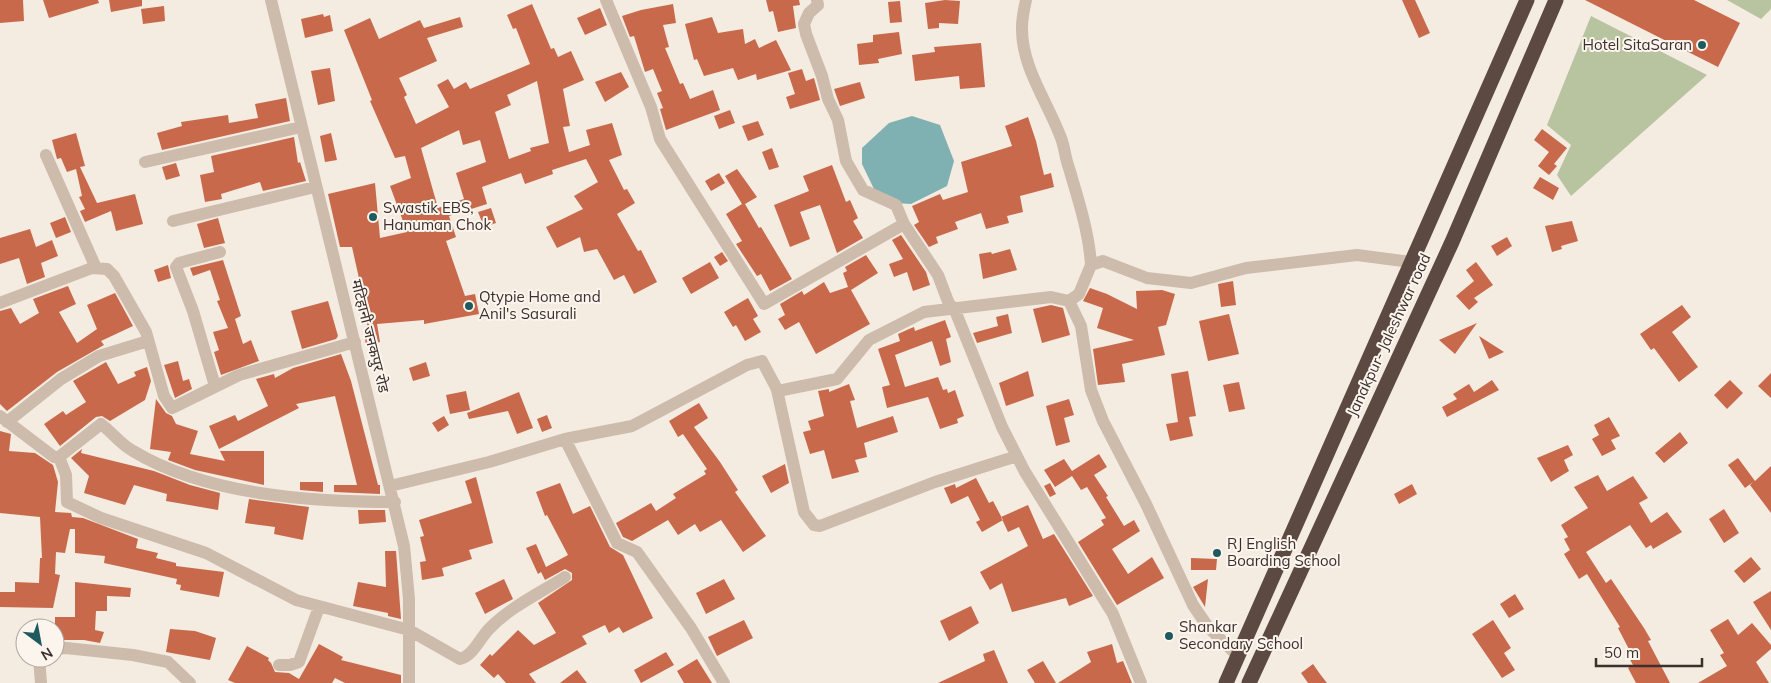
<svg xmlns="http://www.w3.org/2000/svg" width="1771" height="683" font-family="Mulish,'Noto Sans Devanagari',sans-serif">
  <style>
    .green { fill: #b8c4a0 }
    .water { fill: #7fb0b2 }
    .building { fill: #c8694b; fill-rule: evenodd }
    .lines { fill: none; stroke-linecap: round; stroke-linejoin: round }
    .street { stroke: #cdbbac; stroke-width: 12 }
    .highway { stroke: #5c4a42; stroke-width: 15 }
    .poi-dot { fill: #1f5a5e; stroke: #fbf5ee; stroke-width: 2 }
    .labels { text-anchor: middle; stroke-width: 4; stroke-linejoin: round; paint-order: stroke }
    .poi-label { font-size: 15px; fill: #3b302b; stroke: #fbf5ee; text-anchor: start }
    .street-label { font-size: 15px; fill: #3b302b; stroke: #fbf5ee }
  </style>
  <rect width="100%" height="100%" fill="#f4ebe1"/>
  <path class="green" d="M1727,0H1771V9L1761,19Z
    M1591,16L1707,75L1571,196L1557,175L1571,145L1547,125Z"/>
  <path class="water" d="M912,116L940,125L954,161L947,186L911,204L895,203L874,189L862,164V148L889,123Z"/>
  <path class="building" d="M0,0H23L24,21L0,23Z
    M43,0H98L99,3L49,18Z
    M109,0H142V6L111,12Z
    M766,0H799L800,5L793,6L796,28L778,32L773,11L769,12Z
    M945,0L960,1L958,24L939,23V28L928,29L925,3Z
    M1402,0H1415L1430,33L1419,38Z
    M1585,0H1694L1740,23L1718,67Z
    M900,1L902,22L890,23L888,2Z
    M532,4L551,49L554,48L558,57L571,51L584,80L563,89L570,126L563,127L569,152L590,145L586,130L612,123L622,155L609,160L624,190L627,189L635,203L617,214L638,251L641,250L657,282L634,294L624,275L614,280L597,249L584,252L580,237L557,248L546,227L583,209L574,196L598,182L586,159L552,170L553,174L525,184L521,173L482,187L487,204L449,216L456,237L446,241L465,296L475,294L479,314L424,324V320L377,324L380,342L366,345L364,334L368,333L365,305L352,247H340L328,194L375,183L380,238L407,232L390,186L411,178L405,156L395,158L370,101L372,100L344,30L370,18L379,39L420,20L424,28L460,17L463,27L427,38L437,61L399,78L407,95L404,97L416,124L449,107L437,85L448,79L454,89L466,82L470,89L530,64L516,28L513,29L507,15ZM537,81L549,143L530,148L531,151L509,159L495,112L511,105L507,95ZM459,130L463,145L480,140L486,162L456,173L464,199L438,208L421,148Z
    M673,4L676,23L663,25L669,47L665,48L680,84L683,83L690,99L713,90L720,110L666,130L660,109L663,108L657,93L662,91L653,69L645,72L634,36L630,37L622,16L641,10Z
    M164,6L165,21L143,24L141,9Z
    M600,8L607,25L585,35L577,18Z
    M323,14L324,17L330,15L333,31L305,38L301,19Z
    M712,17L718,33L743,29L745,44L755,39L759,48L776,40L791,70L757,80L756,74L738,80L733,68L704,76L697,59L694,60L685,24Z
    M899,32L902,54L878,59L879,63L859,65L857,44L873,42V35Z
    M981,43L985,87L960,89L959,76L915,81L912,55L935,52L934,47Z
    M330,68L335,101L318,105L311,71Z
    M802,69L806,81L814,78L820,100L790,109L786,97L795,94L788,73Z
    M621,72L629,87L605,102L595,82Z
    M860,82L865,98L840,106L834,89Z
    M286,98L290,121L162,150L157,133L182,126L181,122L228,115L229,123L258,118L255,104Z
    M730,110L735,123L719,129L714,116Z
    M1028,117L1036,141L1044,175L1051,173L1054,187L1020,196L1023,212L1007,216L1009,223L986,229L981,213L955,222L958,229L936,237L938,243L929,247L914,225L919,222L912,206L940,194L943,200L968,192L961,162L1012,146L1005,126Z
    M758,121L764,135L748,141L742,126Z
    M1542,129L1567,148L1554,164L1557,166L1549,175L1538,166L1549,152L1534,140Z
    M76,133L85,166L80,167L97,203L135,194L143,224L116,231L111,211L85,222L80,211L85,209L79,197L82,196L76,169L67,172L61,158L57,159L52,140Z
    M331,133L337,160L325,162L320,136Z
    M294,137L298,163L300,162L306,181L263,191L260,182L221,194L222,199L205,202L200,175L214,172L211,156Z
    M772,148L779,167L769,170L762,152Z
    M176,163L180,176L166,180L162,167Z
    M832,165L846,202L850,200L858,218L853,221L863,238L837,253L820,205L800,212L810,239L790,247L774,205L809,191L803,176Z
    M737,169L757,197L745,204L759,228L761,227L792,279L770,291L761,274L757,276L736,244L742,241L726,214L742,204L725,176Z
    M719,173L725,183L711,191L705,181Z
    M1540,177L1559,188L1553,200L1533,188Z
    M491,208L496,223L484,227L478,212Z
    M65,217L71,232L56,238L50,223Z
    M218,218L225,243L204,248L197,224Z
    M1572,221L1578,241L1561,246L1562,249L1552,252L1545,226Z
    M30,229L36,247L52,240L58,256L41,263L45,277L27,284L19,258L0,264V238Z
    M901,235L926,272L930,285L913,291L907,272L894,277L889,264L903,259L892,240Z
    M1507,237L1512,246L1497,256L1491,246Z
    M1010,249L1017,270L983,279L979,254L991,252L992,254Z
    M722,252L728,261L720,266L714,257Z
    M866,255L878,273L851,290L870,324L816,354L799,322L785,330L778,319L785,315L780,304L802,291L804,295L824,282L830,293L848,287L843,273L847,271L845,267Z
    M223,260L241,316L235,319L243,344L251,340L259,361L221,375L214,352L219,350L213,332L228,328L217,301L220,300L210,270L193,276L190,268Z
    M710,262L719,278L691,294L682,278Z
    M1476,262L1493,285L1474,298L1478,302L1469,310L1456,296L1474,281L1466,270Z
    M168,265L171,278L158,282L154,270Z
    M1233,281L1236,305L1221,307L1218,284Z
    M68,286L76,304L59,312L77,343L97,329L87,305L115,293L133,326L101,341L104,345L57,372L7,411L0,404V311L11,308L20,324L39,313L33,299Z
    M1090,288L1107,294L1137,309L1136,291L1162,290L1175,294L1166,325L1158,327L1165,355L1122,364L1125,382L1098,385L1093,349L1134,340L1097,328L1103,308L1083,301Z
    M748,298L758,316L753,319L761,332L745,341L736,325L733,327L724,312Z
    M328,301L338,336L336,339L302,349L291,311Z
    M1051,305L1063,308L1070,335L1042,343L1033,309Z
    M1682,305L1691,317L1672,332L1698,367L1679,382L1654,348L1651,350L1640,334Z
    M1008,314L1012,333L977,343L973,333L998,326L996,317Z
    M1229,314L1239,354L1208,361L1199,321Z
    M945,320L951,337L946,339L951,362L940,366L932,341L895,355L905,387L938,377L943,390L947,389L948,393L955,390L964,416L957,419L958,423L940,429L928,397L887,408L882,387L890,385L878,349L900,341L898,334L909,329L914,327L915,331Z
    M1477,323L1455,354L1439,340Z
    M1479,336L1504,352L1489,359Z
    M341,354L351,381L378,485H380V494L334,492V485H357L335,396L296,404L299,408L219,449L209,426L235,415L238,421L268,406L256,379L274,374L275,378L293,368Z
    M178,361L183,381L189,379L192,389L175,398L164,365Z
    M106,362L118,384L136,376L134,372L147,367L151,381L145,400L110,421L102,416L96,417L60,446L44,424L63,411L66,415L86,402L73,381Z
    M426,362L430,376L413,381L409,368Z
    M1028,371L1034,396L1006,406L999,383Z
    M1188,371L1196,416L1189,417L1193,436L1170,441L1166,424L1178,422L1171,374Z
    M1771,373V398L1758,386Z
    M1492,380L1499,390L1447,417L1442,407L1457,399L1453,394L1469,384L1474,392Z
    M1730,380L1743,393L1727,409L1714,395Z
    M1239,382L1245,409L1229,412L1223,385Z
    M849,384L855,400L850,401L857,428L893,416L898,432L864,443L867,457L855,460L859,472L832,479L824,450L810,454L803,432L811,430L808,421L824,416L818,391L829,389V392Z
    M466,391L470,410L450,414L446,395Z
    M519,392L533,428L517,434L508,411L469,419L467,413Z
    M156,399L166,413L172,416L176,424L198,431L190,454L225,461L220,451H264V485L195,470L168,460L171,452L150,449Z
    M1069,399L1074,415L1064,418L1070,442L1056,446L1046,406Z
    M699,403L708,418L694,427L720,462L738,490L735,492L766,536L743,552L721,520L700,532L695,524L678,535L668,520L632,541L623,537L616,523L651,503L656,511L676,498L673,494L706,474L704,471L707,469L683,434L678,437L669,421Z
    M547,415L552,428L542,432L537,419Z
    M444,416L449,425L438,432L432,423Z
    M1609,417L1620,436L1611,440L1616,449L1602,456L1592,439L1599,435L1594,425Z
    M0,431L11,434L9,451L35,453L53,465L58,482L55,512L71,513L72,517L83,518L138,539L136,548L158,553L156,558L176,563V566L224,572L219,597L180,590L181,585L176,584L177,579L104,563L105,556L75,553V529H70L65,553L56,552L55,574L60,575L53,608L0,607V592H15V582L39,583L40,558H42L40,517L0,513Z
    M1680,432L1688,443L1664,463L1655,453Z
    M1568,445L1573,455L1564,460L1569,471L1551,482L1537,458Z
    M82,449L81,453L154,471L190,485L220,493L218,510L166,501L167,494L134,485L125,505L84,493L89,476L71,458Z
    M1099,454L1107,467L1094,475L1108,496L1106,497L1124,526L1134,520L1140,531L1112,549L1128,574L1152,557L1164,578L1117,605L1078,542L1104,525L1101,520L1106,518L1087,487L1081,490L1072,476L1055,487L1044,470L1064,459L1072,471Z
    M1738,458L1755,481L1771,466V513L1750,485L1753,482L1745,488L1728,465Z
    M785,464L789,483L771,493L762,476Z
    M1598,475L1607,491L1633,476L1648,498L1639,503L1651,523L1667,512L1682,532L1653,549L1651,545L1646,548L1630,525L1586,552L1606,583L1611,579L1644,628L1651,640L1648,641L1670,683H1636L1628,668L1633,665L1628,656L1632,655L1618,628L1620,627L1587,574L1579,579L1564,554L1570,550L1564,539L1568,537L1561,525L1588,508L1574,487Z
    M476,477L493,543L469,550L472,559L442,568L444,576L422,580L420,562L426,561L420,537L424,536L419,520L472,503L465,481Z
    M976,478L989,503L993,501L1003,520L982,532L976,522L980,520L968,496L951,504L944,488L955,484L956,488Z
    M300,482H323V492L300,490Z
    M560,483L573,514L590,506L610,547L623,555L653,618L623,633L619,627L609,633L605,625L582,636L587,644L529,674L536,683H506L498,674L494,678L480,665L490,654L492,656L518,630L534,645L556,633L538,603L572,580V573L565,569L545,580L541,572L538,574L526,548L536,544L546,567L568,555L547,515L545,516L536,492Z
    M1050,483L1056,494L1050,497L1044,486Z
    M1412,484L1417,494L1399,504L1394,494Z
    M249,499L309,507L303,540L274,534L275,527L245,523Z
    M1028,505L1043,539L1054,534L1093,596L1069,606L1066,598L1012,612L1002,583L990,590L980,572L1028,546L1019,527L1008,532L1001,517Z
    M1724,509L1739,533L1724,543L1709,519Z
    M358,510H385L386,522L359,524Z
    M385,551H396L401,619L388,616V613L353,606L358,582L386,587Z
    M1751,557L1761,569L1744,583L1734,571Z
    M1191,558L1217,559L1216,570H1191Z
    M504,579L513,599L485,614L475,593Z
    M724,579L735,599L706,614L696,593Z
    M1208,579L1205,607L1193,587Z
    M75,582L131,588L130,597L107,596V611H96L95,630L104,632L100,643L84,640H55V617H75Z
    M1771,591V630L1753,602Z
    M1515,594L1524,609L1509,618L1500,604Z
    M971,606L979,623L949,641L940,621Z
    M1728,619L1738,635L1752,623L1771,645V649L1756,662L1769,683H1698L1727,666L1720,655L1724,653L1710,630Z
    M744,620L753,638L717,656L708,637Z
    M1493,620L1511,648L1504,653L1515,670L1502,678L1472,634Z
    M170,629L195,631L216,638L210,660L166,652Z
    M319,644L343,657L341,660L401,675V683H345L335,678L332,683H235L228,680L247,646L269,658L268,660L271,663L275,672L289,673L299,679Z
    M1112,644L1117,663L1123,661L1132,683H1058L1091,662L1087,652Z
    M994,650L1008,683H938L985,661L983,654Z
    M666,652L674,665L641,683L634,670Z
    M697,659L712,683H684L677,671Z
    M1043,661L1056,683H1035L1027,670Z
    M1313,664L1320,674L1327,683H1308L1301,673Z
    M577,670L587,683H560Z"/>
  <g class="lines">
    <path class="street" d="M271,0L404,546L409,599V683
      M606,0L651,107L660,139L764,304L904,224L938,275L949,304L954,308L1002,427L1025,472L1113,614L1141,683
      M817,0L818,5L809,13L804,24L806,34L822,76L828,99L838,120L846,161L863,190L896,205L904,224
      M1026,0C1024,9 1022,18 1022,27C1021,67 1048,102 1061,138C1065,148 1065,158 1069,168C1078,199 1089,232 1091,265
      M46,155L96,268
      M145,162L301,127
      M173,221L315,187
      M1069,301L1081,326L1091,390L1103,421L1146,504L1193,605L1208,627L1238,656
      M0,303L92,268L107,269L114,276L146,332L164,396L172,408L239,375L355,342
      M774,383L777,390L804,512L814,525L820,526L935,482L1017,456
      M215,386L193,311L176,267L179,263L220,252
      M0,416L54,457H59L101,424C112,432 120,444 133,451C206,495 311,502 395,502
      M7,422L61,379L99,356L148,341
      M565,439L617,543L637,552L691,628L724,683
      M59,457L66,475L67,502L101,518L206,553L296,600L409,630L460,659C473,656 480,638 489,629C510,607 540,593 565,577
      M390,486L489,462L565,439L632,426L747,365L762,361L778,391L837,379L869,340L924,312L1051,297L1069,301L1079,294L1091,265L1103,261L1147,278L1191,283L1246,268L1357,255L1411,262
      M55,649L66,648L133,655L168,662L190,683
      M39,658L41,683
      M279,665H290L299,662L319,607"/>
    <path class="highway" d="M1226,683L1527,0
      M1249,683L1452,242L1556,0"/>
  </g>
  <g class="poi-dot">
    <circle cx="1702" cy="45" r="5"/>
    <circle cx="373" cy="217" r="5"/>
    <circle cx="469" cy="306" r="5"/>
    <circle cx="1217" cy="553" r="5"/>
    <circle cx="1169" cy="636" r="5"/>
  </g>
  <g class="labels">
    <g class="poi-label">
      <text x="1692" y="50" text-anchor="end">Hotel SitaSaran</text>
      <text x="383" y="213">Swastik EBS,<tspan x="383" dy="17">Hanuman Chok</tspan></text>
      <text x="479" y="302">Qtypie Home and<tspan x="479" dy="17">Anil's Sasurali</tspan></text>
      <text x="1227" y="549">RJ English<tspan x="1227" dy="17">Boarding School</tspan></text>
      <text x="1179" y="632">Shankar<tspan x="1179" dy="17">Secondary School</tspan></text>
    </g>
    <g class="street-label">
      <text transform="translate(1389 335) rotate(-65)" y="5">Janakpur- Jaleshwar road</text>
      <text transform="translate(370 336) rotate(76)" y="5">मटिहानी जनकपुर रोड</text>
    </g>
  </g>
  <g transform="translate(40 643) rotate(148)"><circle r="24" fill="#fbf5ee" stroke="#aea6a0"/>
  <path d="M0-4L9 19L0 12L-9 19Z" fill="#1f5a5e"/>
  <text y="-8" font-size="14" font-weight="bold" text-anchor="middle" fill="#3b302b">N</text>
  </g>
  <path d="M1596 658v8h106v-8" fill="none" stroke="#3b302b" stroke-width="2.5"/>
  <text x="1604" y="658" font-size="15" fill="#3b302b" stroke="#fbf5ee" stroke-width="4" paint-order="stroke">50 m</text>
</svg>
